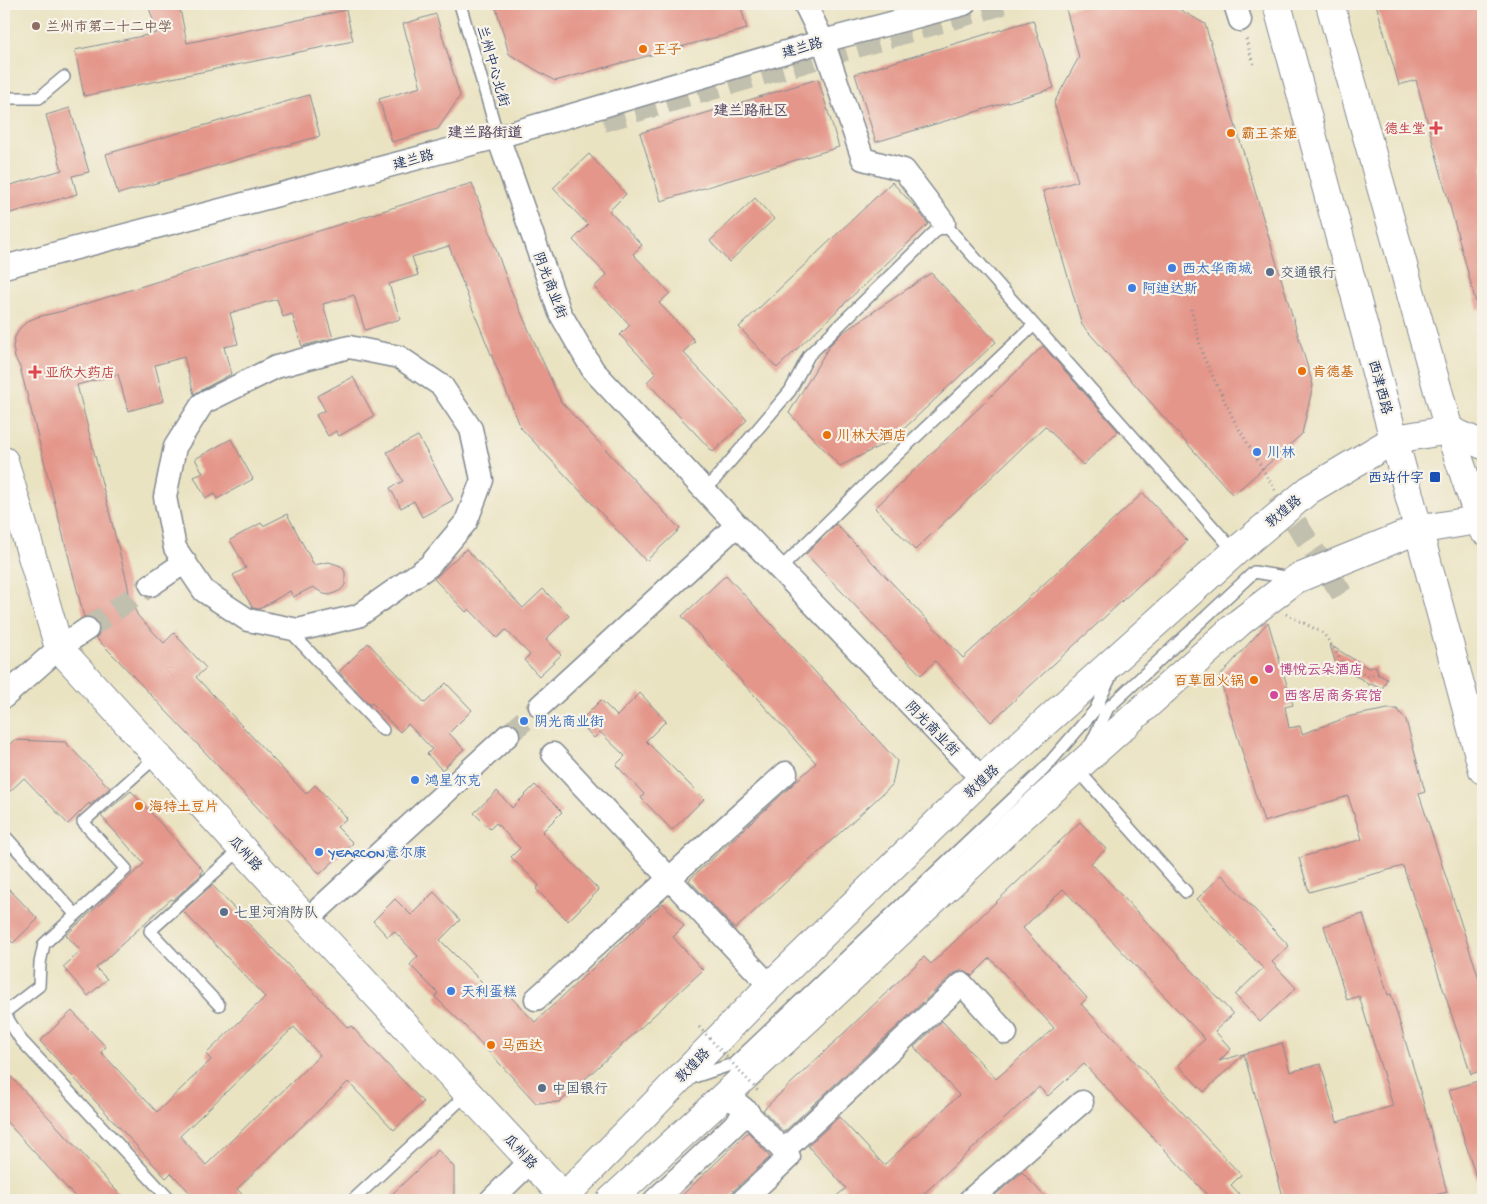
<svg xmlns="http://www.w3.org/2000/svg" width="1487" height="1204" font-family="'Gochi Hand','LXGW WenKai TC',sans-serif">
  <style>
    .building { fill: #e4968a; fill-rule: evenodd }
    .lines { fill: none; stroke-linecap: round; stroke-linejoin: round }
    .street-tunnel { stroke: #c1bfae; stroke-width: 22; stroke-dasharray: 22 11; stroke-linecap: butt }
    .lane-casing { stroke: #828990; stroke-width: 14 }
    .street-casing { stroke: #828990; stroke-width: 25 }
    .secondary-casing { stroke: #828990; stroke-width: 30 }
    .primary-casing { stroke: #828990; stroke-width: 30 }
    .path { stroke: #828990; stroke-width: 3; stroke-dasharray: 1 4; stroke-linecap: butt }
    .lane { stroke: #fff; stroke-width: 11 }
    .street { stroke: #fff; stroke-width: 22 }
    .secondary { stroke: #fff; stroke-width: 28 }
    .primary { stroke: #fff; stroke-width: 28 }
    .path-bridge { stroke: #828990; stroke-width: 3; stroke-dasharray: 1 4; stroke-linecap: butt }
    .education-dot { fill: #8d6e63; stroke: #f7f3e8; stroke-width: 2 }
    .food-dot { fill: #e8710a; stroke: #f7f3e8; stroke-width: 2 }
    .health-dot { fill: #e0444e; stroke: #f7f3e8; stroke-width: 2 }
    .shop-dot { fill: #3f7fe0; stroke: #f7f3e8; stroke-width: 2 }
    .service-dot { fill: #5c6f8a; stroke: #f7f3e8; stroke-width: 2 }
    .transit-dot { fill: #1a4fb4; stroke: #f7f3e8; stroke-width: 2 }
    .hotel-dot { fill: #d1479c; stroke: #f7f3e8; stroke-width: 2 }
    .labels { text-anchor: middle; stroke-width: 4.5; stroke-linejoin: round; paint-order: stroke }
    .education-label { font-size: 14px; fill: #785e54; stroke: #f7f3e8; text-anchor: start }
    .street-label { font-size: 14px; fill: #1b2f5e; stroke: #f7f3e8 }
    .food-label { font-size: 14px; fill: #c56008; stroke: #f7f3e8; text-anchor: start }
    .health-label { font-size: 14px; fill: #be3a42; stroke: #f7f3e8; text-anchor: end }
    .shop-label { font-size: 14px; fill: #366cbe; stroke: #f7f3e8; text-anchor: start }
    .service-label { font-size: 14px; fill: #4e5e75; stroke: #f7f3e8; text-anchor: start }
    .transit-label { font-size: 14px; fill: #164399; stroke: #f7f3e8; text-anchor: end }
    .hotel-label { font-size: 14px; fill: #b23c85; stroke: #f7f3e8; text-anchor: start }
    .neighbourhood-label { font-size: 15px; font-weight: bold; fill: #61536d; stroke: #f7f3e8 }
  </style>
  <rect width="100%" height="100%" fill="#f7f3e8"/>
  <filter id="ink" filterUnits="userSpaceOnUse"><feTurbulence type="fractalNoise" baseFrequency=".02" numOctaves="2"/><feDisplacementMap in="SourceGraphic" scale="10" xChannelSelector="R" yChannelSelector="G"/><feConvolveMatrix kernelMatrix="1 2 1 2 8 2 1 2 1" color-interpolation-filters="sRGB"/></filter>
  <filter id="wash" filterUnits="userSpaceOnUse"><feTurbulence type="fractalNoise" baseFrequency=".0096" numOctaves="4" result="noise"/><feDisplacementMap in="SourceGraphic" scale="20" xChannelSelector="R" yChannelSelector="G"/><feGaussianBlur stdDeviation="1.12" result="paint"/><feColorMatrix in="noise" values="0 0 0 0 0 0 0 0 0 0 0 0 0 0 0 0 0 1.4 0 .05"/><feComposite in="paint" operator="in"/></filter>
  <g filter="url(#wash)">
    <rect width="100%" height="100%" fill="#eae3c2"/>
    <g id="blocks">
      <path class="building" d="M148,4H179L187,43L346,10L353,41L84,96L75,50L157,33Z
        M495,4H593L595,9L615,4H740L747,29L555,81L509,54Z
        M1086,4H1170L1205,24L1313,385L1302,434L1233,495L1082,325L1043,191L1078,181L1054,103L1079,57L1066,9Z
        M1376,4H1483V309L1478,310L1416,80L1399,85Z
        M436,14L460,96L438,129L392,142L379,99L421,87L403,24Z
        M1033,20L1054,88L876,142L855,74Z
        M818,79L839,147L661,201L640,133Z
        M309,95L320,136L118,194L106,154Z
        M70,108L89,172L72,176L77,194L4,215V187L62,170L46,115Z
        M589,154L626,194L609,211L642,245L633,254L670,293L659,303L695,341L683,352L747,420L713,452L647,382L656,373L620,335L630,325L594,287L607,275L573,240L588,225L553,188Z
        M892,182L917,209L928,224L777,368L739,327Z
        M472,183L510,288L561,402L680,529L646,561L521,428L471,305L449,246L412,257L418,275L389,284L400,319L365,330L354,295L323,304L333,338L302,346L292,314L283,317L277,299L230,313L238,344L224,347L231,374L194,394L184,357L155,365L164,401L128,411L118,374L77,385L127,582L130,600L138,616L164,643L174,633L206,668L196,677L306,794L315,785L347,818L337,827L353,843L320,874L118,660L96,638L99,634L100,628L98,621L93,617H84L20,367L15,358L13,347L15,337L20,328L28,321L37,317L63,311Z
        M755,198L774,219L729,262L710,241Z
        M931,273L996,342L892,440L840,466L789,413L830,345L842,333Z
        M1043,346L1118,431L1083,465L1045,426L915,550L875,508Z
        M353,377L374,416L339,436L336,431L328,436L316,415L325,410L317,396Z
        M418,436L453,500L422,517L414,501L401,508L390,488L403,481L387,452Z
        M231,439L253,479L217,499L215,494L206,498L194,477L203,473L195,459Z
        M1143,493L1187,541L991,722L935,661L921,675L806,554L836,524L963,658Z
        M287,514L314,565L329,562L341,566L345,572V585L341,590L330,595L324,594L313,587L293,597L290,591L259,609L253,608L233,575L246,568L230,540L261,523L263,526Z
        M466,549L523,608L543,589L569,616L546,639L561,655L539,676L524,660L530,655L506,630L497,638L469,609L466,612L434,579Z
        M726,575L897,761L892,785L735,929L689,880L816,763L682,616Z
        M1268,622L1293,705L1285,707L1289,728L1300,726L1302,734L1351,716L1388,709H1397L1406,720L1425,792L1419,794L1483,991V1070L1471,1074L1403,866L1309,892L1299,858L1362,839L1348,796L1264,822L1219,677Z
        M368,643L425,703L446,683L472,710L449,733L464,749L442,770L427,754L432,749L408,724L400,732L372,703L370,705L339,672Z
        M1330,645L1368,668L1376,666L1378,674L1387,679L1382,689L1371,684L1368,685L1365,681L1342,669L1338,671Z
        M640,693L666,721L646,741L704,799L672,830L641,798L644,794L616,765L625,756L600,732L594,738L579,722L601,700L617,716Z
        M14,740L65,742L110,788L90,805L89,803L68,824L24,778L4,797V750Z
        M535,785L562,812L542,832L599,890L568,921L536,889L539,885L511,857L520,848L496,823L490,829L474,813L497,791L512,808Z
        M131,791L203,870L200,873L202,874L173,900L171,899L96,968L107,979L88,996L63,967L81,951L66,935L144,864L101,816Z
        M1080,822L1106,849L1091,863L1233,1014L1215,1031L1231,1049L1219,1061L1282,1043L1290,1072L1321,1064L1337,1122L1393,1106L1359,996L1347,1000L1324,926L1363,914L1388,995L1391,994L1418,1083L1447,1192L1416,1200H1284L1244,1054L1204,1092L1178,1065L1205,1039L1063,889L1023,928L1087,998L1081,1004L1241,1175L1231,1185L1245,1200H1212L1084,1064L1048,1096L1039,1087L917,1200H832L846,1188L808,1146L839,1117L884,1165L959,1095L914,1047L942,1021L996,1079L1054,1028L990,958L972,976L962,970L953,974L784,1132L763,1110L924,957L931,964Z
        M1222,875L1289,946L1272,962L1296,988L1260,1022L1235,995L1263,968L1197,899Z
        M4,884L38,919L13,943L4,933Z
        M212,885L348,1028L351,1026L423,1102L394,1130L348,1082L237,1189L247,1200H197L171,1173L166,1178L40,1041L72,1011L106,1047L101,1052L157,1112L211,1060L206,1054L265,997L183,911ZM294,1027L320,1055L206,1165L180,1136Z
        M434,892L460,920L440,940L498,998L505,991L535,1022L663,903L684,926L673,937L703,970L560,1102L536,1103L466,1027L435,997L438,993L410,965L418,956L394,931L388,937L373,921L395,899L411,915Z
        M4,1069L125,1200H78L4,1119Z
        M1481,1080L1483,1088V1189L1480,1190L1449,1090Z
        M748,1132L770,1157L734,1190L727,1200H677Z
        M438,1150L454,1167V1200H386Z
        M1022,1172L1048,1200H996L993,1197Z"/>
    </g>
  </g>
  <g filter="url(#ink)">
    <use href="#blocks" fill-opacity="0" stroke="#828990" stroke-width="1"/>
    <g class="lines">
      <path class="street-tunnel" d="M603,121L1003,4
        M1278,495L1342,594
        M87,629L151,585
        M508,735L540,706"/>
      <g class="lane-casing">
        <path id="lane" d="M460,4L498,137
          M4,98H39L64,77
          M705,491L790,391L809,355L944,223L1235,552
          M780,569L863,487L1034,325
          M289,630L383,730
          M1091,744L1108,708L1254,572L1291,578
          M1076,768L1186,892
          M4,835L76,915
          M219,1005L150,931L242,848
          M4,1013L39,986L40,963L44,944L126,869L83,822L157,756
          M4,1013L21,1040L170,1200
          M688,1079L733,1064L1044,769L1095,710L1112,674
          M353,1200L468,1093"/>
      </g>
      <g class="street-casing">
        <path id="street" d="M805,4L823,41L863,159L904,170L944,223
          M1235,4L1240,20
          M498,137L560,313L593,370L737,525L982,779
          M4,267L498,137L823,41L964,4
          M349,347L399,357L442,386L471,429L482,480L466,522L429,566L358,616L298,630L248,620L204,591L175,548L165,497L175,447L203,403L276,367Z
          M151,585L185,562
          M4,697L59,648L87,629
          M540,706L737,525
          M553,754L770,986
          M307,920L508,735
          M536,999L786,773
          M727,1095L744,1109L789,1157L743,1200
          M783,1151L962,984L1006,1033
          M491,1200L531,1161
          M655,1200L748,1112
          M970,1200L1082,1102"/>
      </g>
      <g class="secondary-casing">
        <path id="secondary" d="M4,461L59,648L307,920L567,1200
          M561,1200L770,986L982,779L1235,552L1309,490L1395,439L1449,430L1483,445
          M611,1200L811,1016L1014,824L1240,622L1296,579L1417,530L1483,519"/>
      </g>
      <g class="primary-casing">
        <path id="primary" d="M1277,4C1347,259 1413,515 1483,770
          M1330,4L1449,430L1483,530"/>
      </g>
      <path class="path" d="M1246,39L1254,66
        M1191,309L1203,356L1235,422L1275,490
        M1286,614L1323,633L1337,653L1341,661L1368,676L1379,674
        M1483,845L1480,846L1483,858"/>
      <use href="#lane" class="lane"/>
      <use href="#street" class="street"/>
      <use href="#secondary" class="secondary"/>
      <use href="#primary" class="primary"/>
      <path class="path-bridge" d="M699,1027L760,1093"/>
    </g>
  </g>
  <circle class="education-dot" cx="36" cy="26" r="5"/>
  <g class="food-dot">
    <circle cx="643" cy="49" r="5"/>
    <circle cx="1231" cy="133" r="5"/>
    <circle cx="1302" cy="371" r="5"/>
    <circle cx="827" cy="435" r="5"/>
    <circle cx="1254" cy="680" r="5"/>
    <circle cx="139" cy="806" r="5"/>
    <circle cx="491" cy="1045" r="5"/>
  </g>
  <g class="health-dot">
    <path d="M1433.5 120.5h5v5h5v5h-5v5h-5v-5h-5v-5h5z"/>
    <path d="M32.5 364.5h5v5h5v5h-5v5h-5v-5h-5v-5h5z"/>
  </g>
  <g class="shop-dot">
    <circle cx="1172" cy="268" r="5"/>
    <circle cx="1132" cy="288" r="5"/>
    <circle cx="1257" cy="452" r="5"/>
    <circle cx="524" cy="721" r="5"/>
    <circle cx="415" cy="780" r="5"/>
    <circle cx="319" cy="852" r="5"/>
    <circle cx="451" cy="991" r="5"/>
  </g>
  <g class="service-dot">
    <circle cx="1270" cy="272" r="5"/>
    <circle cx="224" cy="912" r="5"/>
    <circle cx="542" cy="1088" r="5"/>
  </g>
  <rect class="transit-dot" x="1429" y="471" width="12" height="12" rx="2.5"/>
  <g class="hotel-dot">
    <circle cx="1269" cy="669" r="5"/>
    <circle cx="1274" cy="695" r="5"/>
  </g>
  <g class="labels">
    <g class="education-label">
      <text x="46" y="31">兰州市第二十二中学</text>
    </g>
    <g class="street-label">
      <text transform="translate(802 47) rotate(-16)" y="5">建兰路</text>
      <text transform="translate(494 66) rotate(74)" y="5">兰州中心北街</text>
      <text transform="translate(413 159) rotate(-15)" y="5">建兰路</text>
      <text transform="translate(551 285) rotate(69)" y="5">阴光商业街</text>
      <text transform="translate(1381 387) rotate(75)" y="5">西津西路</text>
      <text transform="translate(1283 511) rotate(-40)" y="5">敦煌路</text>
      <text transform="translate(933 728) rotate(46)" y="5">阴光商业街</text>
      <text transform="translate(981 781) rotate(-43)" y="5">敦煌路</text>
      <text transform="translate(246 853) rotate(48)" y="5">瓜州路</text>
      <text transform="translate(692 1065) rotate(-46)" y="5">敦煌路</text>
      <text transform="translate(521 1151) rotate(47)" y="5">瓜州路</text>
    </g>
    <g class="food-label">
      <text x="653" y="54">王子</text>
      <text x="1241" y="138">霸王茶姬</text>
      <text x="1312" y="376">肯德基</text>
      <text x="837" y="440">川林大酒店</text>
      <text x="1244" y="685" text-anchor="end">百草园火锅</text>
      <text x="149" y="811">海特土豆片</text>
      <text x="501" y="1050">马西达</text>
    </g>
    <g class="health-label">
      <text x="1426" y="133">德生堂</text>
      <text x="45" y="377" text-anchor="start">亚欣大药店</text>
    </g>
    <g class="shop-label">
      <text x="1182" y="273">西太华商城</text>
      <text x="1142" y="293">阿迪达斯</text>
      <text x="1267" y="457">川林</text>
      <text x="534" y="726">阴光商业街</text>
      <text x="425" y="785">鸿星尔克</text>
      <text x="329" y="857">YEARCON意尔康</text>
      <text x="461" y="996">天利蛋糕</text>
    </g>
    <g class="service-label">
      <text x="1280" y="277">交通银行</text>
      <text x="234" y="917">七里河消防队</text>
      <text x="552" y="1093">中国银行</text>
    </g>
    <g class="transit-label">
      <text x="1424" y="482">西站什字</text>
    </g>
    <g class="hotel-label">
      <text x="1279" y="674">博悦云朵酒店</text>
      <text x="1284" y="700">西客居商务宾馆</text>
    </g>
    <g class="neighbourhood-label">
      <text x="751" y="115">建兰路社区</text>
      <text x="485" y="137">建兰路街道</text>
    </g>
  </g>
  <rect width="1487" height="1204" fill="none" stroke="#f7f3e8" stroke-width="20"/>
</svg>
